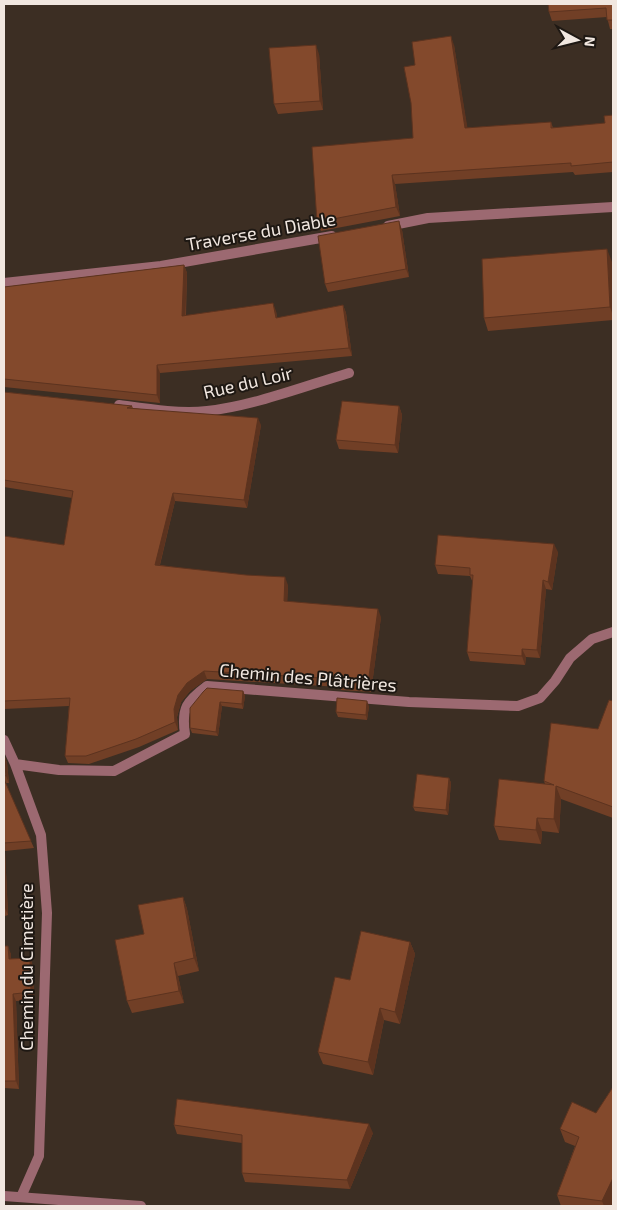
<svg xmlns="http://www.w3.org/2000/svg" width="617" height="1210" font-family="'Exo 2',sans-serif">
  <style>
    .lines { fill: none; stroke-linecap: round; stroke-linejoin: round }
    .street { stroke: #9c6971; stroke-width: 10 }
    .wall { fill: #713f26 }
    .shaded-wall { fill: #5c331f }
    .building { fill: #83492c; stroke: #5c331f }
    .labels { text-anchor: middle; stroke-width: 4; stroke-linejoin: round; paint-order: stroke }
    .street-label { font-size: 18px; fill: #f1e7e0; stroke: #1e1813 }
  </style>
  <rect width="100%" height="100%" fill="#3c2e23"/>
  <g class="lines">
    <path class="street" d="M388,226L428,218L613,207
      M4,283L161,266L332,236
      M119,405C148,409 179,414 207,411C253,406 305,386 349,373
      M4,740L15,764L41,835L47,913L39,1156L21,1197
      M15,764L59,770L114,771L185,734C181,708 187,701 207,686L409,702L518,706L540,698L555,681L570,658L592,639L613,632
      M4,1196L141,1206"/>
  </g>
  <path class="wall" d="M512,4H530L513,5Z
    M613,4V29H610L607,17L552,21L549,12Z
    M454,45L467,128L551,122L553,128L605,123L613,115V172L575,175L573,172L395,184L400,216L321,231L317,222L413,138L415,65Z
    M319,54L323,110L278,114L274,104Z
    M402,230L409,277L328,292L325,284Z
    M612,262L613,293V320L488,331L484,318Z
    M184,265L187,273L186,315L276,311L277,318L343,305L346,313L352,356L160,373V403L4,387V287Z
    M4,392L132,406L133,408L261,425L247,508L175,501L160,565L288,585L287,602L381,617L371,692L341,690L340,687L207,679L190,691L181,702L177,717L178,730L139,747L89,764L68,763L65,756L69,706L4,709V536L64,545L72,498L4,487Z
    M399,406L402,415L398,453L339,449L336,440Z
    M558,552L552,590L546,589L540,658L526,657L525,665L470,661L467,652L473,583L470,576L438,574L435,565Z
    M243,691L245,696L243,709L222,706L218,736L192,733L190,728V708Z
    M613,701V818L561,799L559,833L542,831L541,844L499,840L494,826L545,784L544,781L598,729Z
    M369,706L367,720L338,717L336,712Z
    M4,754L7,763L9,783H5L34,848L5,851L8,915L5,916L4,913Z
    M449,778L451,783L448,815L415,811L413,807Z
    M183,897L187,909L199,971L178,976L184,1003L132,1013L127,1001L144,934Z
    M410,942L415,954L400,1024L384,1020L373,1075L323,1064L318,1052L350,980Z
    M4,946L11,954V959L30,958L33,966L34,1000L16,1001L19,1089L4,1088Z
    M613,1087V1201L611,1206H561L557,1195L575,1146L565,1142L560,1129L596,1113Z
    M174,1125L373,1133L350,1189L245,1182L242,1173V1143L177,1134Z"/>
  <path class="shaded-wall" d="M451,36L454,45L469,137L465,128Z
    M316,45L319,54L323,110L320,101Z
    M392,175L395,184L400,216L396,207Z
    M399,221L402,230L409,277L406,269Z
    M607,249L612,262L613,293V316L610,307Z
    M184,265L187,273L185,323L182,316Z
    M273,303L276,311L278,326L276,318Z
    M343,305L346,313L352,356L349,348Z
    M157,365L160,373V403L157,395Z
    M399,406L402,415L398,453L395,445Z
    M258,418L261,425L247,508L244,500Z
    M173,493L175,501L158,572L155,565Z
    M554,544L558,552L552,590L548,582Z
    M285,577L288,585L287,609L284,601Z
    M543,580L546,589L540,658L537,650Z
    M378,609L381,617L371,692L368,684Z
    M522,649L526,657L525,665L522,656Z
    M204,671L207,679L190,691L181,702L177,717L178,730L175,722L174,709L178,695L187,683Z
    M243,691L245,696L243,709L242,704Z
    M367,701L369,706L367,720L366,715Z
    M220,702L222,706L218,736L216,732Z
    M4,755L7,763L9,783L6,776Z
    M449,778L451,783L448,815L446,810Z
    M556,786L561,799L559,833L554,819Z
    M537,818L542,831L541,844L536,830Z
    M4,849L5,851L8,915L5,908L4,877Z
    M183,897L187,909L199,971L194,958Z
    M410,942L415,954L400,1024L395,1012Z
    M8,946L11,954V967L9,959Z
    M30,958L33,966L34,1000L31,992Z
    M174,963L178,976L184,1003L179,991Z
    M13,994L16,1001L19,1089L16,1081Z
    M380,1008L384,1020L373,1075L368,1062Z
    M369,1124L373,1133L350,1189L347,1180Z
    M613,1178V1201L611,1206H604L602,1201Z"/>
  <path class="building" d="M548,4H613V20H607L606,8L549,12Z
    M451,36L465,128L551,122V128L605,123L604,116L613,115V162L571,166V163L392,175L396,207L317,222L312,147L413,138L411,103L404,67L415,65L412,42Z
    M316,45L320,101L274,104L269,48Z
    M399,221L406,269L325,284L318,236Z
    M607,249L610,307L484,318L482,259Z
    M184,265L182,316L273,303L276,318L343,305L349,348L157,365V395L4,379V287Z
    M4,392L132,406L127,408L258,418L244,500L173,493L155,565L246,575L285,577L284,601L378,609L368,684L338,682V679L204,671L187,683L178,695L174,709L175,722L136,739L86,756H65L70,698L4,701V536L64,545L73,491L4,480Z
    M342,401L399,406L395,445L336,440Z
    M438,535L554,544L548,582L543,580L537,650L522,649V656L467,652L473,575H470V568L435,565Z
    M207,688L243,691L242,704L220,702L216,732L190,728V708L203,692Z
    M337,698L367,701L366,715L336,712Z
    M609,700L613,701V807L556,786L554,819L537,818L536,830L494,826L499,779L554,785L544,781L551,723L598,729Z
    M4,754V755L6,776L4,775Z
    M417,774L449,778L446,810L413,807Z
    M4,779L31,841L4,843Z
    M4,877L5,908H4Z
    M183,897L194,958L174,963L179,991L127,1001L115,940L144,934L138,905Z
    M361,931L410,942L395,1012L380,1008L368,1062L318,1052L335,977L350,980Z
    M4,946H8L9,959L30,958L31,992L13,994L16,1081H4Z
    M613,1087V1178L602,1201L557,1195L579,1137L560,1129L572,1102L596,1113Z
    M177,1099L369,1124L347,1180L242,1173V1135L174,1125Z"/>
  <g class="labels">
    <g class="street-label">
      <text transform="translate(261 232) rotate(-10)" y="6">Traverse du Diable</text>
      <text transform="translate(248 383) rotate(-13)" y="6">Rue du Loir</text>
      <text transform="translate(308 678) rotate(5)" y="6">Chemin des Plâtrières</text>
      <text transform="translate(27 967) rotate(-90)" y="6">Chemin du Cimetière</text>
    </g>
  </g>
  <rect width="617" height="1210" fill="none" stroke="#f1e7e0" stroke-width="10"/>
  <g transform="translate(577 40) rotate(97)" stroke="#1e1813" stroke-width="4" paint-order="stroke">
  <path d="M0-4L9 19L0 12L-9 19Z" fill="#f1e7e0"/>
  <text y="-8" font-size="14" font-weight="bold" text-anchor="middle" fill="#f1e7e0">N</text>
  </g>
</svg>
